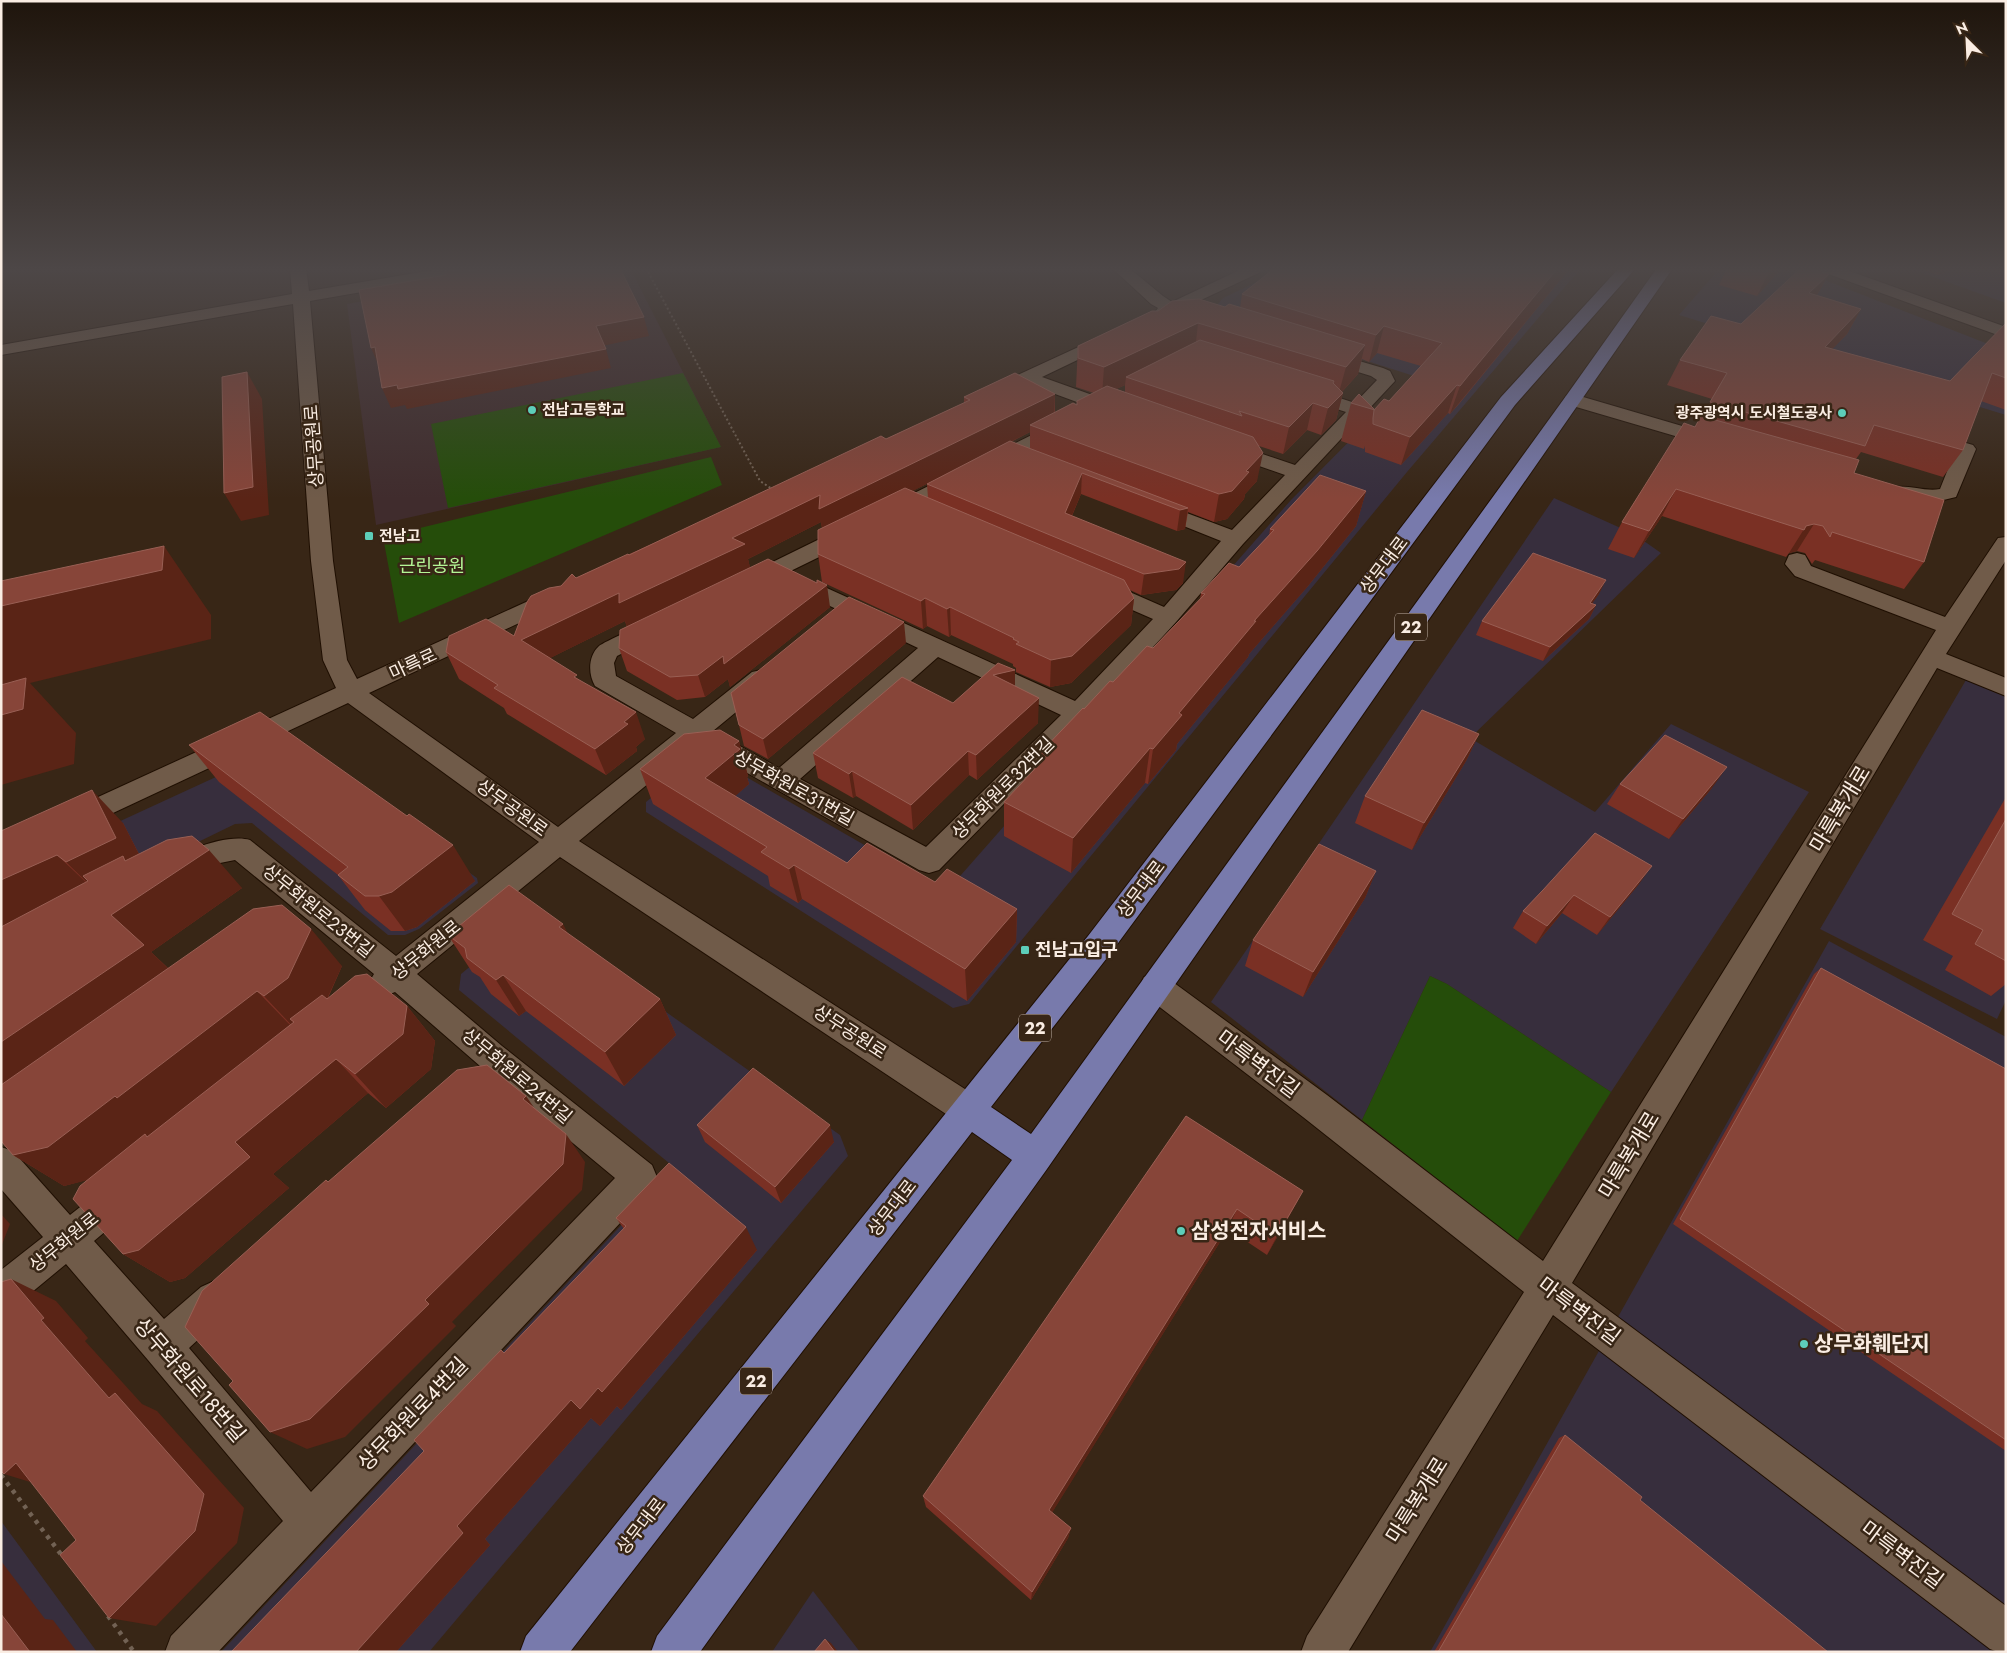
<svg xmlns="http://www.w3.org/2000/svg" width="2007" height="1653" font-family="Jost,'Noto Sans KR',sans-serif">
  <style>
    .commercial { fill: #372e3d }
    .education { fill: #402c2d }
    .green { fill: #254d0a }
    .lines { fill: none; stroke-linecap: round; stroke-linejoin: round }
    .minor-casing { stroke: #1f0f02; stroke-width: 2 }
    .major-casing { stroke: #1f0f02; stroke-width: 2 }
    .path-far1 { stroke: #726254; stroke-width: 2; stroke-dasharray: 2 2.5; stroke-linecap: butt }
    .path { stroke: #726254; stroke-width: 4.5; stroke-dasharray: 4 5.5; stroke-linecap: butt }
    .minor { fill: #705b49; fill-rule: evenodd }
    .major { fill: #787aac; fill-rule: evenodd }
    .wall { fill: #7a3024; fill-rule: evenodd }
    .shaded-wall { fill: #5a2416 }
    .building { fill: #874539; stroke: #995f54 }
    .poi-dot { fill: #5dceb9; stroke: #382616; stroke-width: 2 }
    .labels { text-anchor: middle; stroke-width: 5; stroke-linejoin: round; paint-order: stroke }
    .far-poi-label { font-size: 15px; font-weight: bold; fill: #faede3; stroke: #382616; text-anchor: start }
    .shield { fill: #382616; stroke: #c0b1a6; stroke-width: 1 }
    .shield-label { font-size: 16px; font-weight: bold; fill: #faede3 }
    .street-label { font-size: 18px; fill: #faede3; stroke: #382616 }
    .park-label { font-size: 18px; fill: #b4f695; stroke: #382616 }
    .poi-label { font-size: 18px; font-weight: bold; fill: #faede3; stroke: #382616; text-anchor: start }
    .near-street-label { font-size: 21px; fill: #faede3; stroke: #382616 }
    .near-poi-label { font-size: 21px; font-weight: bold; fill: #faede3; stroke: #382616; text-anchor: start }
  </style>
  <rect width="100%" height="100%" fill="#382616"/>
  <path class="commercial" d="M1286,268H1581L1407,472L969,1004L953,1008L646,812V802L694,763H722L946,892L1291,500L1414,376L1217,313L1218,304L1223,298Z
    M1720,268H1794L2006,351V415L1679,315Z
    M1908,268H2006V303Z
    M1554,498L1634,534L1661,553L1470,738L1595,812L1671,724L1809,792L1611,1092L1447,984L1430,976L1362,1120L1211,1002Z
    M1966,680L2006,697V1000L1997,1019L1820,929Z
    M292,746L477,878L478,883L419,929L405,935H388L252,823L235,824L153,864L1,876L281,747Z
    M536,920L840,1135L848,1156L429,1652H221L675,1168L459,990L461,974L524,922Z
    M1829,941L2006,1037V1652H1430Z
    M1,1521L97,1652H1Z
    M813,1591L860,1652H772Z"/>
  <path class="education" d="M553,268H630L721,447L376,525L347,304Z"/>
  <path class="green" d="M683,373L721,447L448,508L431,424Z
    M711,457L722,485L399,623L383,537Z
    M1430,976L1447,984L1611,1092L1517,1241L1362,1120Z"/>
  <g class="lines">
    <g class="minor-casing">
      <path id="minor" d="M290,268H306L309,291L445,268H479L477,271L471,273L310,301L333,561L347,660L357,679L548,592L556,590L564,592L567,597L564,602L369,693L558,827L676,733L595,686C588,674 588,656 599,646C604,642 648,621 654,622C656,622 659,623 661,624L665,629L661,634L617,656L614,663L616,676L693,719L752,672L761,670L770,672L773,678L770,684L713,731L779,768L918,648L788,586L785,581L788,576L796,574L1075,701L1153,619L1091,592L1088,587L1091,582L1099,580L1107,582L1164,607L1221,541L1146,511L1143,507L1146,503L1153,501L1160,503L1232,530L1285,475L1219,452L1216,448L1219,444L1226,442L1233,444L1295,465L1346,412L1296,396L1294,392L1296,388L1303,386L1355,403L1377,380L1371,376L1319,360L1316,356L1319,352L1325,351L1383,368L1390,371L1395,381L1243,544L1176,622L1087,719L939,870L929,873L919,870L696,744L579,841L982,1100L987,1111L982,1122L970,1126L958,1122L560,857L417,974L502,1046L652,1165L657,1177L652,1189L218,1652H165L171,1636L283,1521L148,1360L66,1264L14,1307L1,1312V1270L43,1237L1,1189V1147L13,1151L70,1215L108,1185L120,1180L132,1185L138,1197L132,1209L94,1241L164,1319L201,1287L214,1281L227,1287L233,1300L227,1313L189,1348L311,1492L615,1178L480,1066L395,992L383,997L372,993L368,984L374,974L235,860L215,864L178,882L168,879L164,871C174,851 229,833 250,840L396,956L539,842L348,703L81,828L71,831L61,828L57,821L61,814L336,688L323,660L311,561L293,304L1,355V345L292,294ZM938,657L1061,715L926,847L800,779Z
        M1112,268H1129L1163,296L1172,302L1244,268H1265L1263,271L1186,307L1207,314L1210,318L1207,322C1194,325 1186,315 1174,314C1168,314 1164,317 1157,316L1155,312L1158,308L1151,304Z
        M1818,268H1841L2006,327V338L1820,271Z
        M1111,332L1117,333L1120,337L1117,341L1042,377L1126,407L1128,411L1126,415L1119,417L1112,415L1028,384L999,398L992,400L985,398L983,394L985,390Z
        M1573,394L1723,438L1726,442L1723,446L1716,448L1566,404L1564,400L1566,396Z
        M1062,420L1069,422L1072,426L1069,430L898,516L891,518L884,516L880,512L884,508Z
        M1966,443L1973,445L1976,449L1956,497L1931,503L1890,496L1887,492L1890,488C1906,483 1923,492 1940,489L1956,449L1959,445Z
        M850,527L858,528L861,533L858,538L758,587L750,589L742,587L739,582L742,577L842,528Z
        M2006,537V560L1946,654L2006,678V696L1937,668L1572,1283L2006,1606V1652H1998L1990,1649L1553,1315L1348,1652H1301L1307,1636L1524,1292L1303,1117L1144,995L1140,986L1144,977L1155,973L1166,977L1327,1095L1543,1261L1936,630L1795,576L1785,564L1789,555L1797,553L1805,555L1811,566L1945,617L1998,538Z"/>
    </g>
    <g class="major-casing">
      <path id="major" d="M1619,268H1636L1515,405L1110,954L991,1107L1031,1134L1566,396L1657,268H1673L1047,1169L700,1652H651L657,1636L1012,1160L972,1132L570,1652H520L526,1636L1088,936L1501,397Z"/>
    </g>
    <path class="path-far1" d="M646,268L760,481L772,489"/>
    <path class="path" d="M1,1475L63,1557
      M108,1616L134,1652"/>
    <use href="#minor" class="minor"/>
    <use href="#major" class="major"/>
  </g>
  <path class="wall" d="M1275,268H1570L1459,404L1450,414L1448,413L1401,465L1365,452V446L1364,449L1341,441L1351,403L1375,410L1389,401L1421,366L1377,353L1369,362L1362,359L1358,374L1342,392L1343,393L1336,420L1321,435L1307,430L1283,454L1259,446L1257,481L1245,494L1244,499L1227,519L1214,522L1188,512L1185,529L1177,531L1081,494L1072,516L1183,583L1176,590L1141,595L1130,590L1134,598L1131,625L1071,683L1050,687L1016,672V668L1013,666V664L951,635L949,637L927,626L923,629L822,582L818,554L822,528L821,522L748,559L750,568L830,607L730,687L728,679L705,697L677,700L627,671L619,648L627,627L625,621L550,658L578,679L645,739L636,747L637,751L606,775L507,714L504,708L459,679L446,652L514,636L561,586L576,578L886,439L964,403V397L1055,394V413L1077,405L1094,393L1076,387L1078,346L1158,311L1225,307L1240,308L1242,294ZM1125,385V392L1116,389L1123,386ZM1030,432V449L1011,442ZM947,474L927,484L928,498L912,491Z
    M1727,268H1780L1778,272L1757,296L1719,285Z
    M1918,268H1953L1938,275Z
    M1829,274L1817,295L1861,309L1847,334L1832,349L1950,381L2006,323V410L1981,401L1963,450L1943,477L1861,452L1856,459L1854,473L1924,562L1904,589L1815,560L1812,564L1805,553L1797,551L1789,553L1786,557L1662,516L1634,558L1608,549L1622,522L1695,427L1703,416L1712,399L1667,385L1680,360Z
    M1366,491L1356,526L1308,586L1249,654L1248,657L1177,744L1176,750L1148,784L1145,783L1071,873L1004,836V802L1039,764V754L1113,682L1153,648L1200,599L1201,593L1239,567L1269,536L1270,529Z
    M1599,594L1592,603L1596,605L1589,619L1543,661L1476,635L1482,621Z
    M906,643L768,759L744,746L739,725Z
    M1015,670V686L1038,723L977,780L969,775L913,830L856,796L853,798L818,778L813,753L953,703Z
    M1479,734L1466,761L1412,850L1355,823L1365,796Z
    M739,741L748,776L747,777L749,784L735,796L847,863L935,882L1017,909L1016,942L967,1001L802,899L798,903L770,886L768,876L653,804L640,769Z
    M189,745L475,881L417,927L405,931H391L365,910L338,875L219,782Z
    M1620,784L1712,788L1669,839L1607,804Z
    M2006,797V984L1991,996L1945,970L1953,956L1923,940Z
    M123,823L139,854L242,888L151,952L168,968L342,966L328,998L407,1006L435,1041L431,1069L386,1108L368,1093L273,1174L289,1188L185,1278L170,1282L123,1254L86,1180L64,1186L13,1155L1,831Z
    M1376,871L1365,898L1303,997L1245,966L1253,940Z
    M1639,884L1597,935L1562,913L1536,944L1513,928L1523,911L1543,890Z
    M568,934L660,999L676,1035L624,1086L526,1011L519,1016L491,994L480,977L472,972L448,935Z
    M1821,968L2006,1069V1451L1673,1224L1814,974Z
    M1186,1116L1303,1191L1292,1211L1267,1255L1228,1229L1052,1512L1071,1528L1068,1538L1031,1600L926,1507L923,1496Z
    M697,1125L834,1142L781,1203L705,1142Z
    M616,1218L757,1250L621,1410L617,1406L600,1426L591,1418L485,1539L490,1545L396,1652L424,1451L504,1353L624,1229Z
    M1565,1435L1640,1500L1828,1652H1434L1559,1438Z"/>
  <path class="shaded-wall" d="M1558,268H1570L1450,414L1460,386Z
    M1772,268H1780L1778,272L1757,296L1770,270Z
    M1943,268H1953L1938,275Z
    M1829,274L1815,298L1809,293Z
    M1861,309L1847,334L1810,372L1825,347Z
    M644,317L649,336L602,346L596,326Z
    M1198,323L1195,351L1126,377L1125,385L1102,396L1104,367Z
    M1384,326L1377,353L1369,362L1376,335Z
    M1365,345L1358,374L1338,396L1346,367Z
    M375,347L380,368L371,348Z
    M606,349L611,368L407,409L405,405L391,408L382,388Z
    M247,372L262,399L269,515L241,521L224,493Z
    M1457,385L1448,413L1401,465L1410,437Z
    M1343,393L1336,420L1321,435L1328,408Z
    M1055,394L1054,420L1030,425V432L823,536L821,522L748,559L751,571L628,630L625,621L532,667L521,640L820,495Z
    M1313,403L1307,430L1283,454L1289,427Z
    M1263,453L1257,481L1245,494L1244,499L1227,519L1214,522L1219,494L1246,471Z
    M1082,473L1081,494L1064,534L1065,513Z
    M1676,489L1662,516L1634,558L1649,531Z
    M1366,491L1356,526L1308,586L1249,654L1248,657L1177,744L1176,750L1148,784L1153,749L1179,713L1254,621Z
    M1188,508L1185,529L1177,531L1180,510Z
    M1814,524L1797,551L1789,553L1806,526Z
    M164,546L211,615V639L30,683L76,733L74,764L1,785V606Z
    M1186,562L1183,583L1176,590L1141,595L1144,574Z
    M1606,580L1599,594L1583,616L1590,603Z
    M827,585L830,607L730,687L728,679L705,697L698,675L723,656Z
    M925,598L927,626L923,629L921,601Z
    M1134,598L1131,625L1071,683L1050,687L1051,660Z
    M1596,605L1589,619L1543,661L1550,647Z
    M950,607L951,635L949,637L947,609Z
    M904,622L906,643L768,759L763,739Z
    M1015,670V695L993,675Z
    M1039,698L1038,723L977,780L976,755Z
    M636,712L645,739L636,747L637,751L606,775L595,749L624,722Z
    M1479,734L1466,761L1412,850L1424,823Z
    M739,741L748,776L747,777L749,784L716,813L705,778L734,745Z
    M1150,748L1145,783L1071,873L1073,838Z
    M968,751L969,775L913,830L911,805Z
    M1727,767L1712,788L1669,839L1683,819Z
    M852,771L856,796L853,798L849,774Z
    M92,790L123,823L147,870L209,850L242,888L151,952L182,982L1,1098V1042L111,915L151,888L83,876L101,894H99L66,862Z
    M453,845L475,881L417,927L405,931L379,896Z
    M57,855L91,887L1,929V880Z
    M794,865L802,899L798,903L789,869Z
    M1652,866L1639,884L1597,935L1610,917Z
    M1376,871L1365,898L1303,997L1313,972Z
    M1574,895L1562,913L1536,944L1547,926Z
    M1017,909L1016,942L967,1001L965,969Z
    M563,924L582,961L559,927Z
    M311,929L342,966L320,1014L290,1019L300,1030L298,1032L264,996Z
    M503,975L526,1011L519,1016L496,980Z
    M257,991L291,1026L96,1178L64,1186L13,1155L115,1096Z
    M660,999L676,1035L624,1086L605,1052Z
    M407,1006L435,1041L431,1069L386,1108L355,1074Z
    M336,1059L368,1093L273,1174L289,1188L185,1278L170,1282L123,1254L235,1142Z
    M526,1096L546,1125L523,1099Z
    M830,1125L834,1142L781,1203L775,1187Z
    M566,1134L585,1162L582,1190L452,1322L456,1326L345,1437L307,1449L270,1432L425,1300Z
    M1303,1191L1292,1211L1267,1255L1277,1236Z
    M1237,1209L1228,1229L1047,1521L1049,1510Z
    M1,1214L10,1224L1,1247Z
    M746,1227L757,1250L621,1410L617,1406L600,1426L591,1418L485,1539L490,1545L396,1652H356L457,1526L571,1400Z
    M11,1279L56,1301L88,1338L85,1341L142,1404L157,1411L244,1508L237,1543L156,1626L109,1618V1398L41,1320Z
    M16,1463L53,1489L4,1474Z
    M1071,1528L1068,1538L1031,1600L1032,1592Z
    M1,1561L45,1619L53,1620L77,1652H30L1,1617Z
    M825,1639L831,1643L838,1652H835Z"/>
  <path class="building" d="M468,268L469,271L487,268H620L644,317L596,326L606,349L398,389L397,385L382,388L375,347L371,348L359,290L446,275L445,272Z
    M1275,268H1558L1468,376L1460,386L1457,385L1410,437L1373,424V418L1374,410L1384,399L1389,401L1442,343L1384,326L1376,335L1242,294Z
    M1760,268H1772L1770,270Z
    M1801,268H1807L1829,274L1809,293L1861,309L1825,347L1950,381L2006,323V378L1992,373L1963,450L1874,425L1865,446L1710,402L1727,373L1680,360L1711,316L1741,324Z
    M1199,299L1225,307L1229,304L1365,345L1346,367L1198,323L1104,367L1078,358V346L1152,311H1158L1172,301Z
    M1200,340L1334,381L1333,383L1343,393L1328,408L1313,403L1289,427L1239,411L1242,416L1126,377Z
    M247,372L253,487L224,493L222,377Z
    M1015,373L1055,394L819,509L820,495L732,538L745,544L619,603V593L521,640L577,675L574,677L636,712L624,722L628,724L595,749L494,688L498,685L446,652L449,636L486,619L514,636L527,602L531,596L549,588L561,586L572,574L576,578L628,554L629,555L881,436L886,439L970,400L964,397Z
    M1107,386L1253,437L1263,453L1246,471L1249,472L1232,491L1219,494L1030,425L1073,403L1077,405V401Z
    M1359,394L1375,410L1351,403Z
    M1701,416L1859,460L1854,473L1944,500L1924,562L1832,532L1830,537L1823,526L1814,524L1806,526L1804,530L1676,489L1649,531L1622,522L1684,423L1695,427Z
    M1010,441L1188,508L1180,510L1082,473L1065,513L1186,562L1179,569L1144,574L927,484Z
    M1320,475L1366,491L1317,551L1254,621H1256L1179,713L1182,715L1153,749L1150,748L1073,838L1004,802L1046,757L1039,754L1083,708L1084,709L1110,681L1113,682L1147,646L1153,648L1205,594L1201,593L1229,563L1239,567L1274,530L1270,529Z
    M905,488L1124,580L1134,598L1072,656L1051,660L1016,644L1019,642L1013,639L1014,638L950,607L947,609L925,598L921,601L818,554V530Z
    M164,546L162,570L1,606V581Z
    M1533,553L1606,580L1590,603L1596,605L1550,647L1482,621Z
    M768,559L817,583V580L827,585L724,664L723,656L698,675L670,677L619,648L620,630Z
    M849,597L904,622L763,739L739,725L731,693Z
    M998,663L1015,670L993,675L1039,698L976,755L968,751L911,805L852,771L849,774L813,753L902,677L953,703Z
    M26,678L23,709L1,715V685Z
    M1422,710L1479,734L1424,823L1365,796Z
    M260,712L407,816L409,814L453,845L392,892L379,896H365L338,875L348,867L189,745Z
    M720,730L739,741L734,745L740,749L705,778L847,863L867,843L935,882L947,869L1017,909L965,969L794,865L789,869L761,852L767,847L640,769L684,734Z
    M1665,735L1727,767L1683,819L1620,784Z
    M92,790L116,838L66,862L57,855L1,880V831Z
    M2006,819V961L1975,944L1983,930L1952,914Z
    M1595,833L1652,866L1610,917L1574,895L1547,926L1523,911L1543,890Z
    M192,836L209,850L111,915L144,945L1,1042V927L88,881L83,876L123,856L125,861L167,840Z
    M1319,844L1376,871L1313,972L1253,940Z
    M509,885L563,924L559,927L660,999L605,1052L503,975L496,980L467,958L465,948L448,935Z
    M282,905L311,929L288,978L264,996L257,991L117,1098L115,1096L48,1147L13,1155L1,1141V1085L253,909Z
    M1821,968L2006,1069V1440L1680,1219Z
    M367,974L407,1006L403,1034L355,1074L336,1059L235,1142L250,1157L139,1250L123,1254L73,1199L80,1186L145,1134L147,1137L294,1022L290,1019L322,995L327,999L355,976Z
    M487,1065L526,1096L523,1099L566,1134L563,1164L425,1300L429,1304L310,1419L270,1432L229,1385L233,1381L185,1327L202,1291L326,1180L328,1182L457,1070Z
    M753,1068L830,1125L775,1187L697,1125Z
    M1186,1116L1303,1191L1277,1236L1237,1209L1049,1510L1071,1528L1032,1592L923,1496Z
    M669,1163L746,1227L602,1392L598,1388L580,1409L571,1400L457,1526L463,1533L356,1652H231L424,1451L414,1440L501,1350L504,1353L626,1226L616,1218Z
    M11,1279L44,1318L41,1320L109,1398L115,1393L204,1494L195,1531L109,1618L60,1555L76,1540L16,1463L4,1474L1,1471V1282Z
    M1565,1435L1642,1497L1640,1500L1828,1652H1438Z
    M1,1614L30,1652H1Z
    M825,1639L835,1652H814Z"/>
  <linearGradient id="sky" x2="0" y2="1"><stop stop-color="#1f150c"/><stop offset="0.54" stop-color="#4d4747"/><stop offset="1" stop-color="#4d4747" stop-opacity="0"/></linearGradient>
  <rect width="2007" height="499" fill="url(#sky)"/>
  <g class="poi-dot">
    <circle cx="532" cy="410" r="5"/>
    <circle cx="1842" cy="413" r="5"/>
    <rect x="364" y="531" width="10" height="10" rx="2.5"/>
    <rect x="1020" y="945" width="10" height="10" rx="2.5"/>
    <circle cx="1181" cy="1231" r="5"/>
    <circle cx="1804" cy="1344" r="5"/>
  </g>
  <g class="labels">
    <g class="far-poi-label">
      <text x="542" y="415">전남고등학교</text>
      <text x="1832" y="418" text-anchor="end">광주광역시 도시철도공사</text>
      <text x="379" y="541">전남고</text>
    </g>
    <g class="shield">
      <rect x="1395" y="613.5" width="32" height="27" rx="4"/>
      <rect x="1019" y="1014.5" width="32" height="27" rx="4"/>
      <rect x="740" y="1367.5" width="32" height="27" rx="4"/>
    </g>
    <g class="shield-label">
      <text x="1411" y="633">22</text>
      <text x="1035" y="1034">22</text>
      <text x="756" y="1387">22</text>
    </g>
    <g class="street-label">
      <text transform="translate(314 446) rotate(-94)" y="6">상무공원로</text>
      <text transform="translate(1384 565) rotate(-53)" y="6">상무대로</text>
      <text transform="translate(413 664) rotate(-25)" y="6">마륵로</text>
      <text transform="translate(794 788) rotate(29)" y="6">상무화원로31번길</text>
      <text transform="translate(1003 788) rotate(-45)" y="6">상무화원로32번길</text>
      <text transform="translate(512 808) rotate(36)" y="6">상무공원로</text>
      <text transform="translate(1141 889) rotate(-53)" y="6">상무대로</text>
      <text transform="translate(318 911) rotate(39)" y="6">상무화원로23번길</text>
      <text transform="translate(426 950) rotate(-39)" y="6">상무화원로</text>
      <text transform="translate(850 1032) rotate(33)" y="6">상무공원로</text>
      <text transform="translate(517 1076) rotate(40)" y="6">상무화원로24번길</text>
      <text transform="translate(892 1208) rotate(-52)" y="6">상무대로</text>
      <text transform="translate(64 1242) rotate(-39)" y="6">상무화원로</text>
      <text transform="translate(641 1526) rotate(-52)" y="6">상무대로</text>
    </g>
    <g class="park-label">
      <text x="432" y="572">근린공원</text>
    </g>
    <g class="poi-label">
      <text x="1035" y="956">전남고입구</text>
    </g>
    <g class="near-street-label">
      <text transform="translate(1840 809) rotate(-59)" y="7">마륵복개로</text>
      <text transform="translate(1258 1064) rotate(37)" y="7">마륵벽진길</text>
      <text transform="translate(1629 1155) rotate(-59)" y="7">마륵복개로</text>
      <text transform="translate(1579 1311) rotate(37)" y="7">마륵벽진길</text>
      <text transform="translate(190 1380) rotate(49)" y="7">상무화원로18번길</text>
      <text transform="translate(413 1414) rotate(-46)" y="7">상무화원로4번길</text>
      <text transform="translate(1417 1500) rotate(-58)" y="7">마륵복개로</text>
      <text transform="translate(1902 1555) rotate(37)" y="7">마륵벽진길</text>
    </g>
    <g class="near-poi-label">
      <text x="1191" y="1238">삼성전자서비스</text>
      <text x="1814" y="1351">상무화훼단지</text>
    </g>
  </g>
  <rect width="2007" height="1653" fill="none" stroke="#faede3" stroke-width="5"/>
  <g transform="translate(1967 40) rotate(336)" stroke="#382616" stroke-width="4" paint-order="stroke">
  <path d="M0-4L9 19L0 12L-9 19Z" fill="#faede3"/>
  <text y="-8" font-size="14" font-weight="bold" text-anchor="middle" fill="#faede3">N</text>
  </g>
</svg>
